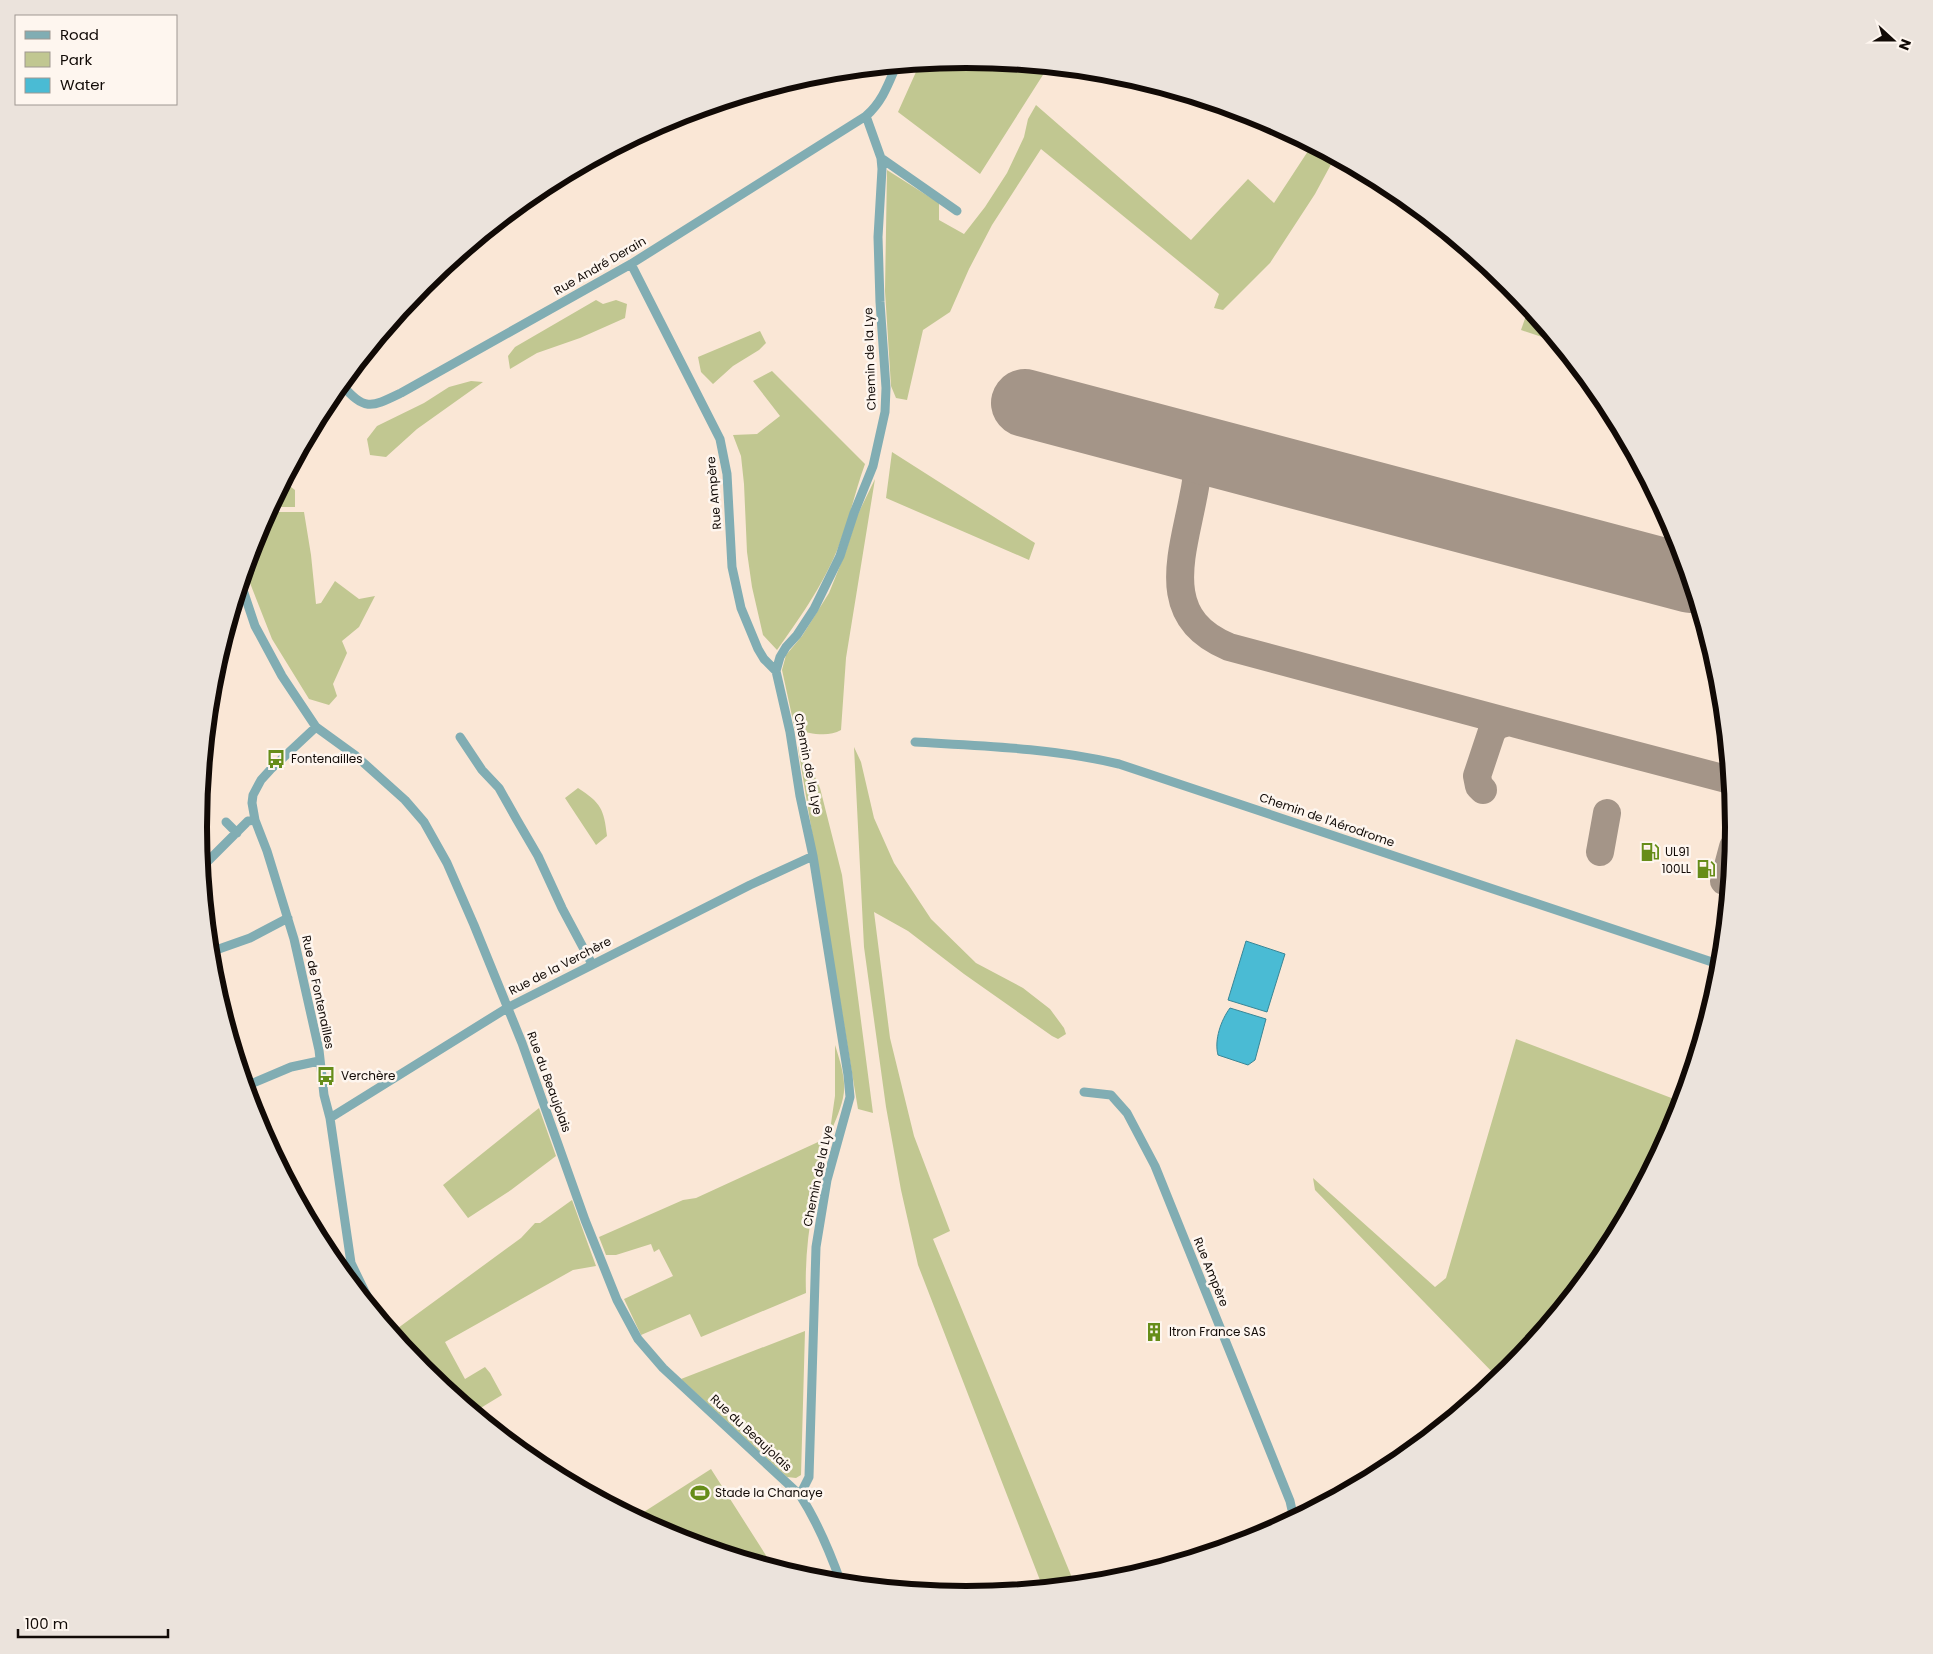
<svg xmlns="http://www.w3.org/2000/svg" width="1933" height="1654" font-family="Poppins,sans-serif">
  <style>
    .green { fill: #c1c791 }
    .water { fill: #4abbd4; stroke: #398696 }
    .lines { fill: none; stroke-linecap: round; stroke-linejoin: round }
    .taxiway { stroke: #a49588; stroke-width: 28 }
    .runway { stroke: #a49588; stroke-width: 68 }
    .minor { stroke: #81adb3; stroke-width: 9 }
    .labels { text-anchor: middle; stroke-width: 5; stroke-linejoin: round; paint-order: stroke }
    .street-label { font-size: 12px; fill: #110a06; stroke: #fef6ef }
    .poi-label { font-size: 12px; fill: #110a06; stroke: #fef6ef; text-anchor: start }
    .rim { fill: none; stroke: #110a06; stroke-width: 6 }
  </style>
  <rect width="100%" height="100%" fill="#fae7d6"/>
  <path class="green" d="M966,59L1048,67L980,174L898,112L920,63Z
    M1036,105L1191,240L1248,179L1274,203L1312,145L1335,157L1315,194L1270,263L1223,310L1214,308L1219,294L1041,149L992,225L969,269L950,312L923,330L907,400L896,398L891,386L885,291L887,170L939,203V220L964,234L985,207L1007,173L1024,137L1028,119Z
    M596,300L603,304L616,300L627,304L625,318L580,338L537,353L510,369L508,356L515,347Z
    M1529,307L1557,342L1521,330Z
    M760,331L766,343L759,350L733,366L713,384L701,372L698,357Z
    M772,371L865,464C856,488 851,513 842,537C828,578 802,615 777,650L763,635L752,587L747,552L744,484L741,456L733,435L757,434L780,416L753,381Z
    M471,381L483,382L417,429L386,457L370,455L367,439L377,426L424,403L449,387Z
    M892,452L1035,543L1029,560L886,498Z
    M875,479L846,658L841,730C828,738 809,733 795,730L782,670L786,655L802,636L829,593L846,551L857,516Z
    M284,482L295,490V507H271Z
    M270,512H304L311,555L316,604L321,603L335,581L359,599L375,596L359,627L342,641L347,653L333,684L337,696L329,705L309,699L272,639L250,583L246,568L257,533L267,513Z
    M800,744L820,788L842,875L873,1113L858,1109L798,748Z
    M854,747L861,762L874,818L894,863L931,919L976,963L1023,988L1050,1009L1064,1028L1066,1034L1058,1039L1052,1036L964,974L908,931L874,912L890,1038L914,1136L950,1231L933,1239L1075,1585L1043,1588L918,1265L901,1190L886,1107L864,947Z
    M578,788C601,803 604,809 607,836L596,845L565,798Z
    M1516,1039L1682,1102L1676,1121L1605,1254L1510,1370L1499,1379L1315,1190L1313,1178L1435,1287L1446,1278Z
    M835,1045C840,1061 847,1081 843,1098C840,1112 833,1125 829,1138C815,1189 804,1240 806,1293L701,1337L690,1314L641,1335L624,1299L673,1276L659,1249L654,1252L651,1244L616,1255H606L599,1237L683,1200L696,1198L829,1137L835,1096Z
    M539,1108L556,1156L511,1190L468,1218L443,1185Z
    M572,1200L596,1266L573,1270L445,1342L465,1379L485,1367L490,1373L502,1395L474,1412L450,1392L398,1328L521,1238L535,1223H540Z
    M805,1331L801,1475L796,1478L787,1477L681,1379Z
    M711,1469L767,1557L758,1563L672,1537L636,1517Z"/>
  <path class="water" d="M1246,941L1285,954L1267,1012L1228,1000Z
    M1230,1008L1266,1019L1255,1060L1248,1065L1218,1055C1214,1040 1221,1020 1230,1008Z"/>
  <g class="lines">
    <path class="taxiway" d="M1184,445C1202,459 1197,478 1193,498C1182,556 1158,618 1229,647L1509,722
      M1196,480C1202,466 1210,459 1225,456
      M1483,790L1479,786L1477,776L1492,731L1498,725L1509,722L1730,780
      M1600,852L1607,813
      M1724,881L1733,847"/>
    <path class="runway" d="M1025,403L1690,579"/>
    <path class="minor" d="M881,158L957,211
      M631,264L720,439L727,474L732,567L741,608L758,649L764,659L776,671
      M341,384C365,411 370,408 401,393L631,264L866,116
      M241,584L255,626L282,676L316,727L356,756L405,800L424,822L447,863L474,925L522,1043L585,1220L617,1300L638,1339L663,1368L800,1495C818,1523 830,1552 841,1583
      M316,727L271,769L261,780L253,795L252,803L255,820L267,851L294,939L319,1050L324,1095L330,1118L351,1263L365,1292L378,1315
      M460,737L482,770L499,788L517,820L538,856L562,908L592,964
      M915,742C983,746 1052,748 1119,764L1721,965
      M226,822L237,833
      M202,867L248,821L255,820
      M211,954L216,950L250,938L288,918
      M246,1086L291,1067L319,1061
      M1084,1092L1111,1095L1127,1113L1155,1166L1290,1501L1294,1519
      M330,1118L507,1008L750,885L813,856
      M338,1266L351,1263
      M800,1495L809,1477L816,1247L827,1180L850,1097L848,1075L813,856L800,796L790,732L776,671L780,657L786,647L797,635L814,609L840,556L854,513L873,466L885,412L886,388L880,302L878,237L882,169L881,158L866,116C882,102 888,85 896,66"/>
  </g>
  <defs>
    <g id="bus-bare" transform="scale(1.5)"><path d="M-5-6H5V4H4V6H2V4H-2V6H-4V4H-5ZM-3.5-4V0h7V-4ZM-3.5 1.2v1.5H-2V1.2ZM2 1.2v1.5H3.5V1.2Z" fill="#668d19" stroke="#fef6ef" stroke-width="2.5" paint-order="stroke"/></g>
    <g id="fuel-bare" transform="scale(1.5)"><path d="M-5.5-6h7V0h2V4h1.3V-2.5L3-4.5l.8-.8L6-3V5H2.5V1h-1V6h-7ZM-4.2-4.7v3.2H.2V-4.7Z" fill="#668d19" stroke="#fef6ef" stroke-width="2.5" paint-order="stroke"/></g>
    <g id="building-bare" transform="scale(1.5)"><path d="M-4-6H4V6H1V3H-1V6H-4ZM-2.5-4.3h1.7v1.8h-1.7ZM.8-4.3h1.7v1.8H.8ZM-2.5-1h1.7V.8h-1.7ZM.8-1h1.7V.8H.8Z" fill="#668d19" stroke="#fef6ef" stroke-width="2.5" paint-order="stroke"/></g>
    <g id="stadium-bare" transform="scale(1.5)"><path d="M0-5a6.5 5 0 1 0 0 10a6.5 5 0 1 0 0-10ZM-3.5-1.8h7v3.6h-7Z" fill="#668d19" stroke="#fef6ef" stroke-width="2.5" paint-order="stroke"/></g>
  </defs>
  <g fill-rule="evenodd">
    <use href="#bus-bare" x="276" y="759"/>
    <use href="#fuel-bare" x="1650" y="852"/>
    <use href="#fuel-bare" x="1706" y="869"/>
    <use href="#bus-bare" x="326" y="1076"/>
    <use href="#building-bare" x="1154" y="1332"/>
    <use href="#stadium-bare" x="700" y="1493"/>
  </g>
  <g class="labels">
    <g class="street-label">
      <text transform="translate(600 266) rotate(-30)" y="4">Rue André Derain</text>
      <text transform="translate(870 359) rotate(-92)" y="4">Chemin de la Lye</text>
      <text transform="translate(714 493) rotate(-95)" y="4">Rue Ampère</text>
      <text transform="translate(808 764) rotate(79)" y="4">Chemin de la Lye</text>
      <text transform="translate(1327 820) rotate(19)" y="4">Chemin de l'Aérodrome</text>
      <text transform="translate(560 966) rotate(-27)" y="4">Rue de la Verchère</text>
      <text transform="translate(318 992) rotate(78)" y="4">Rue de Fontenailles</text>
      <text transform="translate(549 1082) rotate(70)" y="4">Rue du Beaujolais</text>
      <text transform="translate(818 1176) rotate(-78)" y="4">Chemin de la Lye</text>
      <text transform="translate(1211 1272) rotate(68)" y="4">Rue Ampère</text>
      <text transform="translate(751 1433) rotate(43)" y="4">Rue du Beaujolais</text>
    </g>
    <g class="poi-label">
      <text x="291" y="763">Fontenailles</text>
      <text x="1665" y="856">UL91</text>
      <text x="1691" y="873" text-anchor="end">100LL</text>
      <text x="341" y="1080">Verchère</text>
      <text x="1169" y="1336">Itron France SAS</text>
      <text x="715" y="1497">Stade la Chanaye</text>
    </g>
  </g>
  <path d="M0 0H1933V1654H0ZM207 827a759 759 0 1 1 1518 0a759 759 0 1 1-1518 0Z" fill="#ebe3dc" fill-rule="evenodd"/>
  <path class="rim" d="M207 827a759 759 0 1 1 1518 0a759 759 0 1 1-1518 0Z"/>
  <rect x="15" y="15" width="162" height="90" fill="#fef6ef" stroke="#9f9892"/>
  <rect x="25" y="31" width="25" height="8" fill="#81adb3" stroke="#9f9892"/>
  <text x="60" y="40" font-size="15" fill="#110a06">Road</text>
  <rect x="25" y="52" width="25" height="15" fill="#c1c791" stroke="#9f9892"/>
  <text x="60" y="65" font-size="15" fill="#110a06">Park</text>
  <rect x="25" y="78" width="25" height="15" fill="#4abbd4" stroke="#9f9892"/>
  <text x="60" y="90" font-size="15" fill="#110a06">Water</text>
  <g transform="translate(1893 40) rotate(111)" stroke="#fef6ef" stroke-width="4" paint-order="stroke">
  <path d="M0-4L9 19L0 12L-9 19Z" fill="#110a06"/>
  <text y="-8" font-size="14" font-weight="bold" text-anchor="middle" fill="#110a06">N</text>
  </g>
  <path d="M18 1629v8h150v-8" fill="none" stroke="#110a06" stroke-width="2.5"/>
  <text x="25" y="1629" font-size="15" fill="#110a06" stroke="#fef6ef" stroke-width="4" paint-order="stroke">100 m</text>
</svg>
